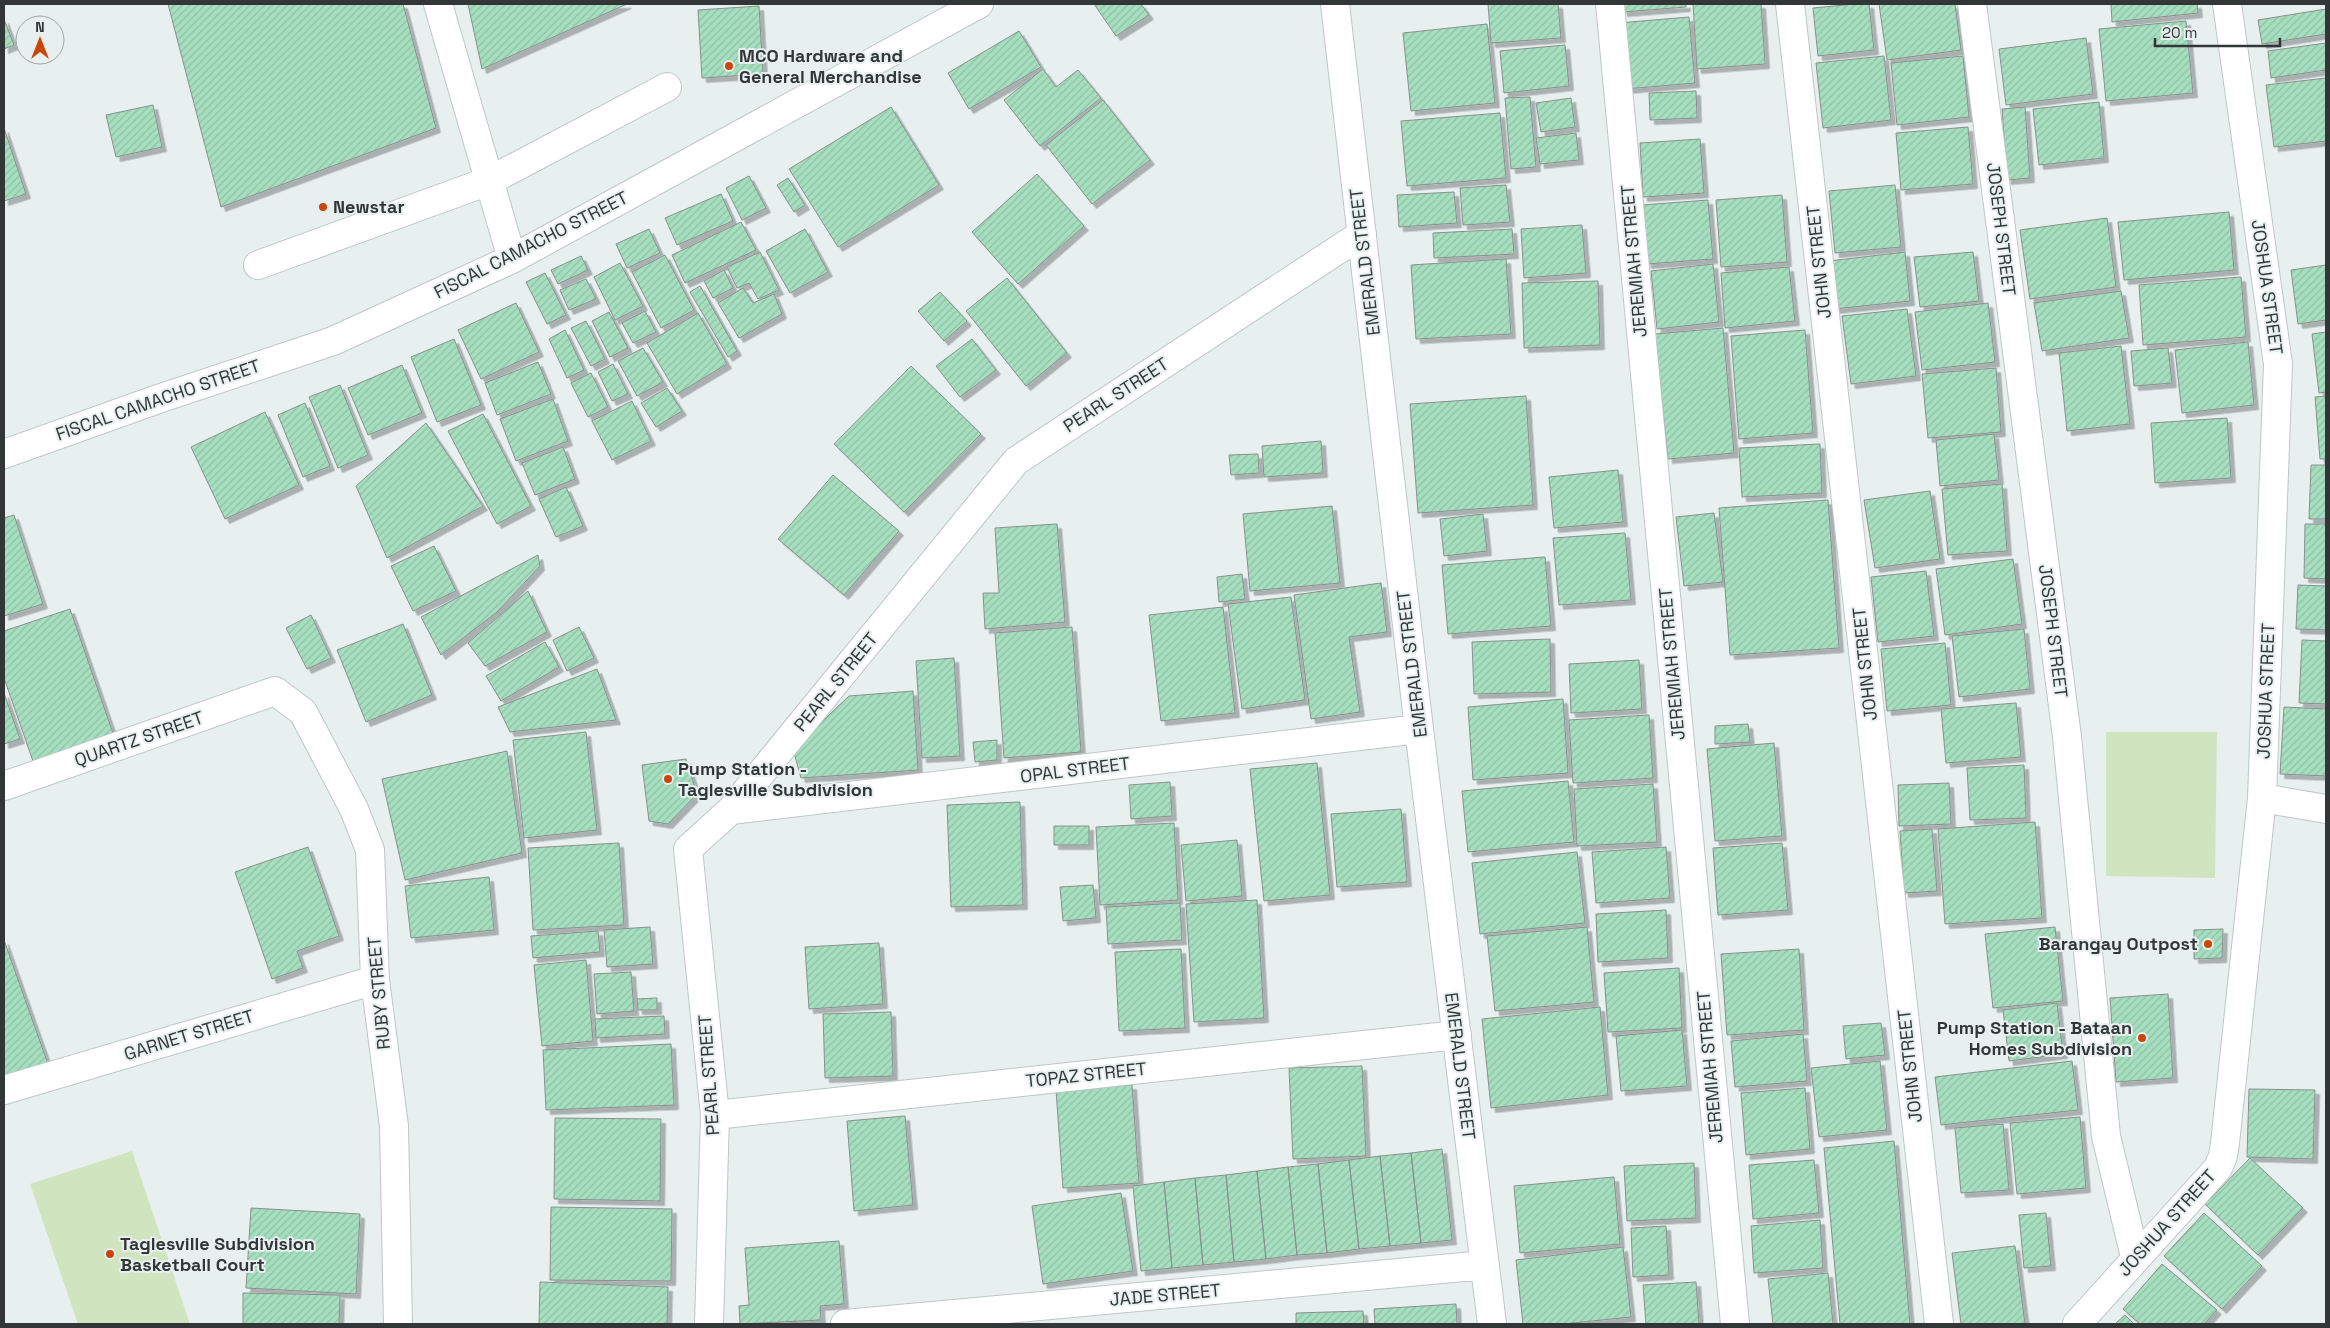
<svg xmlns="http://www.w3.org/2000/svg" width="2330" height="1328" font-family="'Space Grotesk',sans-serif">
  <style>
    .pitch { fill: #d1e4c0 }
    .building { fill: url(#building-hatch); stroke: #89908c; filter: url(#shadow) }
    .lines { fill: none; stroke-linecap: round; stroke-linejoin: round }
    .minor-casing { stroke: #bec7c6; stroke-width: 30 }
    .minor { stroke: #fff; stroke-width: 28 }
    .poi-dot { fill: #cb440a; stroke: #e7f0ef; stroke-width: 2 }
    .labels { text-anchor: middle; stroke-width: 4; stroke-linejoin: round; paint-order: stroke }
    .poi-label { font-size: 18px; font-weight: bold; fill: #333636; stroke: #e7f0ef; text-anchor: start }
    .street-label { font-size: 18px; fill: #333636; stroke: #e7f0ef }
  </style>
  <defs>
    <pattern id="building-hatch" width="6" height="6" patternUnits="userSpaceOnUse" patternTransform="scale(1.25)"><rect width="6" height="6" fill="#a6dfbf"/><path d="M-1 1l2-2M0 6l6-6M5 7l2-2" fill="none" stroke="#8fc0a5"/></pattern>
    <filter id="shadow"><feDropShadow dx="4.5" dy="4.5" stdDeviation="0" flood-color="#0004"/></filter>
  </defs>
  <rect width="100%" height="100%" fill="#e7f0ef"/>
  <path class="pitch" d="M2106,732H2217L2215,878L2106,876Z
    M132,1151L190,1324H78L30,1184Z"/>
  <path class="building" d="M168,4H403L436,128L221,207Z
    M468,4H627L482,69Z
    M1094,4H1141L1149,15L1116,36Z
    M1488,4H1558L1561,38L1491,43Z
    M1622,4H1686V7L1623,12Z
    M1693,4H1761L1765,64L1697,69Z
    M1855,4H1869L1874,50L1818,56L1813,8Z
    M1879,4H1955L1961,50L1887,60Z
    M2111,4H2197L2198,13L2112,22Z
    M759,6L763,74L702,78L698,10Z
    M2326,9V34L2262,44L2258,20Z
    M1689,17L1695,83L1625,89L1618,23Z
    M4,19L14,45L4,49Z
    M2186,21L2193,93L2106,101L2099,29Z
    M1487,24L1495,103L1411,111L1403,33Z
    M1019,31L1041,67L969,109L948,73Z
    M2086,38L2093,94L2006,105L1999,49Z
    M2326,43V70L2271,78L2268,51Z
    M1565,45L1569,86L1504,93L1500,51Z
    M1884,56L1891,120L1823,128L1816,63Z
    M1963,56L1969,117L1897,125L1891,63Z
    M1043,69L1056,87L1078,70L1101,98L1040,146L1004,100Z
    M2326,78V141L2274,147L2266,85Z
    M1696,91L1697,118L1650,120L1649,93Z
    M1530,97L1536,167L1511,169L1505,98Z
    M1571,98L1575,127L1541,132L1536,103Z
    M1103,100L1150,160L1092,204L1046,145Z
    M2099,102L2104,158L2039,165L2033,109Z
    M153,105L162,147L116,157L106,115Z
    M891,107L939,185L838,247L789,169Z
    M2025,107L2030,178L2007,180L2002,109Z
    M1500,113L1506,178L1407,186L1401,121Z
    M1968,127L1973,184L1901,190L1896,133Z
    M4,128L26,194L4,201Z
    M1576,133L1579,160L1540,164L1536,138Z
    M1700,139L1704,193L1643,197L1640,143Z
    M1037,174L1084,226L1018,284L972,232Z
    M749,176L766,208L742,220L726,188Z
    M788,178L805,205L794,212L777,185Z
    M1506,185L1510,222L1463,225L1460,188Z
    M1895,185L1901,247L1835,253L1829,191Z
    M1454,192L1457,223L1399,227L1397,195Z
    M721,194L733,221L677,245L665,218Z
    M1782,195L1787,262L1721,267L1716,200Z
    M1708,200L1713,259L1647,264L1642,205Z
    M2229,212L2234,270L2124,280L2118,222Z
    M2107,218L2116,287L2030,299L2020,230Z
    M741,222L756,250L685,283L672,255Z
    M1582,225L1586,273L1524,278L1521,229Z
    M649,229L660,253L627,268L616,244Z
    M805,229L828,272L790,293L766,251Z
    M1512,229L1514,254L1434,258L1433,233Z
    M760,252L779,290L758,299L749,283L737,288L727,267Z
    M1905,252L1910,301L1834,309L1829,261Z
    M1973,252L1979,301L1920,307L1914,257Z
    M665,255L694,310L661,328L632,272Z
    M581,256L588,270L558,284L551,270Z
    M1506,259L1511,334L1416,339L1411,265Z
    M620,263L643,306L615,320L594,277Z
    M1713,264L1719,322L1657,329L1651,271Z
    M2326,265V320L2298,324L2291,270Z
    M1789,267L1795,321L1725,328L1721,273Z
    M724,270L733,288L713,298L704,281Z
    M545,273L566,315L547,324L526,282Z
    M2241,277L2246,337L2143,345L2139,285Z
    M1007,278L1067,353L1026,386L966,311Z
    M586,279L596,299L569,310L560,290Z
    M1598,281L1600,345L1524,348L1522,283Z
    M700,286L737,351L728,357L690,292Z
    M743,288L753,303L774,294L782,314L739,338L718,303Z
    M2121,291L2129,338L2042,351L2034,303Z
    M940,292L967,321L944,341L918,311Z
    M516,303L539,352L481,379L458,330Z
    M1988,303L1995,362L1922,370L1915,312Z
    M1907,309L1916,376L1851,384L1842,316Z
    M645,311L656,332L633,343L622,323Z
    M609,312L628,348L610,357L592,321Z
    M698,313L727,364L677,394L647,343Z
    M586,321L605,359L591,366L571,328Z
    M1723,328L1734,453L1668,459L1655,334Z
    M565,330L584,370L567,378L549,339Z
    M1805,330L1813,433L1739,439L1731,336Z
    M2326,332V392L2319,393L2312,334Z
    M454,339L481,405L437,422L411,357Z
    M972,339L996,370L960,397L936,366Z
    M2248,342L2254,405L2182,413L2175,350Z
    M2121,346L2130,424L2067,431L2059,353Z
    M643,348L663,382L637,396L618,361Z
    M2168,348L2172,383L2134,386L2131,351Z
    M538,362L551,394L497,415L485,383Z
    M613,364L628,394L612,401L598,372Z
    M402,365L422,413L368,435L348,388Z
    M911,366L981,434L904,512L834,444Z
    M1996,368L2001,432L1928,438L1922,374Z
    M591,373L608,407L588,417L571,383Z
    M340,385L368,455L338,468L309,397Z
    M667,388L682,411L656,427L641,403Z
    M1526,396L1533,505L1418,513L1410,404Z
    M2326,396V459H2320L2315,397Z
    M553,399L568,441L516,461L500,419Z
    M632,401L651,441L612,460L592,421Z
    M305,403L330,466L303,477L278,415Z
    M265,412L299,485L225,519L191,447Z
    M483,414L531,506L497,524L448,431Z
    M2227,418L2231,478L2155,483L2151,423Z
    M426,423L483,506L387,558L356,486Z
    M1994,434L1999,480L1940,486L1936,440Z
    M1321,441L1323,473L1264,477L1262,446Z
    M1820,444L1822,493L1742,497L1739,448Z
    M563,447L575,479L535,495L522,463Z
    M1258,454L1259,473L1231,475L1229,455Z
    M2311,465H2326V519H2309Z
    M1618,470L1623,522L1554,528L1549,477Z
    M833,475L899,531L844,595L778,539Z
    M2002,484L2007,551L1948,555L1942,489Z
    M566,487L583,526L556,537L539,499Z
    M1930,491L1940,559L1875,568L1864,500Z
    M1828,500L1839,648L1730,655L1719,508Z
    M1332,506L1340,583L1250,591L1243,514Z
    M1714,513L1723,582L1684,586L1676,517Z
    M1483,514L1487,551L1444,556L1440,519Z
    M14,515L43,604L4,616V518Z
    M1057,524L1065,622L985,629L983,593H999L995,528Z
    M2305,524H2326V579L2304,578Z
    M1625,533L1631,600L1559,605L1553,538Z
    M434,546L456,591L413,611L391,566Z
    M538,555L540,566L497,612L441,655L421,617Z
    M1545,557L1551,626L1448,634L1442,565Z
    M2013,559L2022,624L1945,635L1936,569Z
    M1926,571L1934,636L1878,642L1871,577Z
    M1242,574L1245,599L1219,602L1217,577Z
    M1381,583L1387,632L1349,637L1360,712L1311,719L1294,595Z
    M2298,585L2326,586V630L2296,629Z
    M528,591L547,632L485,666L468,643Z
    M1291,597L1305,700L1242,709L1228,604Z
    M1223,607L1235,713L1161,721L1149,615Z
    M70,609L114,736L34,764L4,678V631Z
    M311,615L331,658L307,669L286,628Z
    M403,624L432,695L366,722L337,650Z
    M579,627L594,658L567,671L553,640Z
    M1072,627L1081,752L1004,758L995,633Z
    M2024,629L2030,689L1959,697L1952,636Z
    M1550,639L1551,692L1474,694L1472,642Z
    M2302,640L2326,641V704L2299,703Z
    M545,642L559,667L501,701L486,676Z
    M1945,643L1951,705L1887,711L1881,649Z
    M954,658L960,756L922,758L916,661Z
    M1639,660L1642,709L1571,713L1569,664Z
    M597,669L616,720L510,732L498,707Z
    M913,691L918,770L801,778L793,749L849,696Z
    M4,693L20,739L4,744Z
    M1563,699L1568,773L1473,780L1468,707Z
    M2016,703L2021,757L1946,763L1941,709Z
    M2284,707L2326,709V776L2280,774Z
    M1649,715L1653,778L1573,783L1569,720Z
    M1748,724L1750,742L1715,744V726Z
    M586,732L597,830L524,838L513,740Z
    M997,740V760L975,762L973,742Z
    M1774,743L1782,836L1715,841L1707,749Z
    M507,751L522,853L405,880L382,779Z
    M686,759L697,794L668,824L649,821L642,765Z
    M1317,763L1330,895L1264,901L1250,769Z
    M2024,765L2026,818L1970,820L1967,768Z
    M1568,781L1574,842L1468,852L1462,791Z
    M1170,782L1172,816L1131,819L1129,785Z
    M1949,783L1951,824L1899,826L1898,785Z
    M1653,784L1657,842L1577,846L1574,789Z
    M1020,802L1023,905L951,907L947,805Z
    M1401,809L1407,882L1337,887L1331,814Z
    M2035,822L2042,918L1945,924L1938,829Z
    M1174,823L1178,900L1100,905L1096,827Z
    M1054,826H1089V845H1054Z
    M1932,829L1937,891L1904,893L1900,831Z
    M1237,840L1242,896L1186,901L1181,845Z
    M619,843L624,925L533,930L528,848Z
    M1782,843L1788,910L1718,915L1713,848Z
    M308,847L339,936L297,951L303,968L272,979L235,872Z
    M1666,847L1670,898L1596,903L1592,852Z
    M1577,852L1585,923L1480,934L1472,863Z
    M489,877L494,930L411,938L405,886Z
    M1093,885L1096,918L1063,921L1060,887Z
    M1257,900L1264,1018L1194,1022L1186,904Z
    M1180,903L1182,940L1108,944L1106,907Z
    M1666,910L1668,958L1598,962L1596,914Z
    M650,927L653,964L607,967L604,930Z
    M1587,927L1594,1002L1495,1011L1487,936Z
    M2055,927L2063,1001L1993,1008L1985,934Z
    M2223,929L2222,958L2194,959V930Z
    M598,931L600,952L533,958L531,936Z
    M4,940L48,1064L4,1079Z
    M879,943L883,1004L809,1009L805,947Z
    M1181,949L1185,1028L1119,1031L1115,952Z
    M1799,949L1804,1030L1727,1035L1721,954Z
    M586,960L593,1041L542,1046L534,965Z
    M1679,968L1682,1028L1608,1032L1604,973Z
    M631,972L634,1011L597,1014L594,974Z
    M2168,994L2173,1078L2116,1082L2110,998Z
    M657,998V1010H638L637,999Z
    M2057,1003L2063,1054L2009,1061L2003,1010Z
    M1600,1007L1608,1095L1491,1108L1482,1019Z
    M891,1012L893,1076L825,1078L823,1014Z
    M664,1016L665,1034L596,1038L595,1019Z
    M1881,1023L1885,1055L1846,1059L1843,1026Z
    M1682,1030L1687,1086L1621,1091L1616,1036Z
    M1803,1034L1807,1081L1735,1087L1731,1041Z
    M671,1044L674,1105L546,1110L543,1050Z
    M1880,1061L1887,1130L1819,1137L1811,1068Z
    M2072,1061L2078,1110L1941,1125L1935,1077Z
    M1362,1066L1366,1156L1293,1159L1289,1068Z
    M1132,1085L1139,1183L1063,1188L1056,1090Z
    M1805,1088L1810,1149L1746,1155L1741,1093Z
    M2249,1089L2315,1090L2313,1159L2247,1157Z
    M905,1116L913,1205L854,1211L847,1121Z
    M2080,1117L2086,1188L2017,1194L2010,1123Z
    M555,1118L661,1119L660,1201L554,1199Z
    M2003,1124L2009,1190L1961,1193L1955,1128Z
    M1894,1141L1910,1324H1840L1824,1148Z
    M1442,1149L1452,1240L1421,1243L1411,1153Z
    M1411,1153L1421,1243L1390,1246L1380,1156Z
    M1380,1156L1390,1246L1359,1249L1349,1160Z
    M2250,1158L2303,1208L2258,1255L2205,1204Z
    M1349,1160L1359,1249L1327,1253L1318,1164Z
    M1814,1160L1819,1213L1753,1219L1749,1165Z
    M1694,1163L1696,1218L1627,1221L1624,1166Z
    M1318,1164L1327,1253L1297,1255L1288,1167Z
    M1288,1167L1297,1255L1266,1259L1257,1171Z
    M1257,1171L1266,1259L1234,1262L1226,1175Z
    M1226,1175L1234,1262L1203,1265L1195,1178Z
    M1614,1177L1620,1244L1520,1253L1514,1186Z
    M1195,1178L1203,1265L1172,1268L1164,1182Z
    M1164,1182L1172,1268L1141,1271L1133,1186Z
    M1121,1193L1133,1271L1043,1284L1032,1206Z
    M551,1207L672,1209L671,1281L550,1280Z
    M251,1208L360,1214L356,1294L246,1288Z
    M2046,1213L2051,1266L2024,1268L2019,1215Z
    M2204,1213L2262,1266L2222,1309L2164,1256Z
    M1820,1220L1823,1268L1754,1273L1751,1226Z
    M1666,1226L1669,1275L1633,1277L1631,1228Z
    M839,1241L844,1304L820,1306L821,1320L740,1324L739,1306L749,1305L745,1248Z
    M2015,1246L2025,1324H1961L1952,1253Z
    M1623,1247L1631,1317L1563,1324H1523L1516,1260Z
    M2162,1264L2217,1310L2204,1324H2140L2123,1309Z
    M1828,1273L1833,1324H1773L1768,1279Z
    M540,1282L668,1287L667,1324H539Z
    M1696,1282L1699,1324H1646L1643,1285Z
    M243,1293L340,1295L339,1324H243Z
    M1456,1304L1457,1324H1375L1374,1309Z
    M1363,1311L1364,1324H1296V1313Z
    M2125,1315L2134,1324H2115Z"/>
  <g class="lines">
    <g class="minor-casing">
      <path id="minor" d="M438,4L512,259
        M1335,4L1419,729L1492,1324
        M1610,4L1735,1324
        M1790,4L1939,1324
        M1972,4L2067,737L2106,1136L2135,1257
        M258,265L489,181L667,87
        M4,454L161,398L333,341L512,259L979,4
        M4,786L275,691L303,712L354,809L370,850L375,980L394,1126L398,1324
        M2262,798L2326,809
        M731,810L1419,729
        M4,1090L375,980
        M715,1115L1457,1035
        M709,1324L715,1115L688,849L731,810L1016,461L1362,234
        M845,1324L1485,1265
        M2077,1324L2218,1168L2223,1156L2225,1143L2262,798L2278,364L2227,4"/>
    </g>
    <use href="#minor" class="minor"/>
  </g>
  <g class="poi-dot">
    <circle cx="729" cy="66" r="5"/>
    <circle cx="323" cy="207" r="5"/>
    <circle cx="668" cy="779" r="5"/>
    <circle cx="2208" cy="944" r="5"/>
    <circle cx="2142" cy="1038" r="5"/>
    <circle cx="110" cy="1254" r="5"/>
  </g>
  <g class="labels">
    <g class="poi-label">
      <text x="739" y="62">MCO Hardware and<tspan x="739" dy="21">General Merchandise</tspan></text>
      <text x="333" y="213">Newstar</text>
      <text x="678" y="775">Pump Station -<tspan x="678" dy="21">Taglesville Subdivision</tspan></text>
      <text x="2198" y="950" text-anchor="end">Barangay Outpost</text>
      <text x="2132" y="1034" text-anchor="end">Pump Station - Bataan<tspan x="2132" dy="21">Homes Subdivision</tspan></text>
      <text x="120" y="1250">Taglesville Subdivision<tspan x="120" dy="21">Basketball Court</tspan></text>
    </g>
    <g class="street-label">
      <text transform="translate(2001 229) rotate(83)" y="6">JOSEPH STREET</text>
      <text transform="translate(531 245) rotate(-27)" y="6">FISCAL CAMACHO STREET</text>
      <text transform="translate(1634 261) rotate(-95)" y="6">JEREMIAH STREET</text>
      <text transform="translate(1365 262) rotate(-97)" y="6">EMERALD STREET</text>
      <text transform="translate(1819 262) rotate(-96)" y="6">JOHN STREET</text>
      <text transform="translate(2267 287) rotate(82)" y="6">JOSHUA STREET</text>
      <text transform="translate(1116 395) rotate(-33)" y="6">PEARL STREET</text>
      <text transform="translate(158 400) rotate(-19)" y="6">FISCAL CAMACHO STREET</text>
      <text transform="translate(2053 631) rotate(83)" y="6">JOSEPH STREET</text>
      <text transform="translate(1412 664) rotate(-97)" y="6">EMERALD STREET</text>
      <text transform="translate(1672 664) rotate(-95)" y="6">JEREMIAH STREET</text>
      <text transform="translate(1865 664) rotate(-96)" y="6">JOHN STREET</text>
      <text transform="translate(836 682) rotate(-51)" y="6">PEARL STREET</text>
      <text transform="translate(2266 691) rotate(-88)" y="6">JOSHUA STREET</text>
      <text transform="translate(139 739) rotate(-19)" y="6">QUARTZ STREET</text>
      <text transform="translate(1075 770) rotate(-7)" y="6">OPAL STREET</text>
      <text transform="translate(379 993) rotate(-95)" y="6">RUBY STREET</text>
      <text transform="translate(189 1035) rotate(-17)" y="6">GARNET STREET</text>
      <text transform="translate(1460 1066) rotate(83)" y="6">EMERALD STREET</text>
      <text transform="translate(1910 1066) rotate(-96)" y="6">JOHN STREET</text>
      <text transform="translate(1710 1067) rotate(-95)" y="6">JEREMIAH STREET</text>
      <text transform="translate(709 1075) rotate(-94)" y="6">PEARL STREET</text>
      <text transform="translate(1086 1075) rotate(-6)" y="6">TOPAZ STREET</text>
      <text transform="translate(2167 1223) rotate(-48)" y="6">JOSHUA STREET</text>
      <text transform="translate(1165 1295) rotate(-5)" y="6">JADE STREET</text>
    </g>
  </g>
  <rect width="2330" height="1328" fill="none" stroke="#333636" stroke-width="10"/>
  <g transform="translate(40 40)"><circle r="24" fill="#e7f0ef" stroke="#9fa6a5"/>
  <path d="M0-4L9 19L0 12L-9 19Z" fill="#cb440a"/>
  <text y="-8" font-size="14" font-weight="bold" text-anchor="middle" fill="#333636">N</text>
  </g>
  <path d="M2155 38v8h125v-8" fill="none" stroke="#333636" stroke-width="2.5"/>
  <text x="2162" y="38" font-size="15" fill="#333636" stroke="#e7f0ef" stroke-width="4" paint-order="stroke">20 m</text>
</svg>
